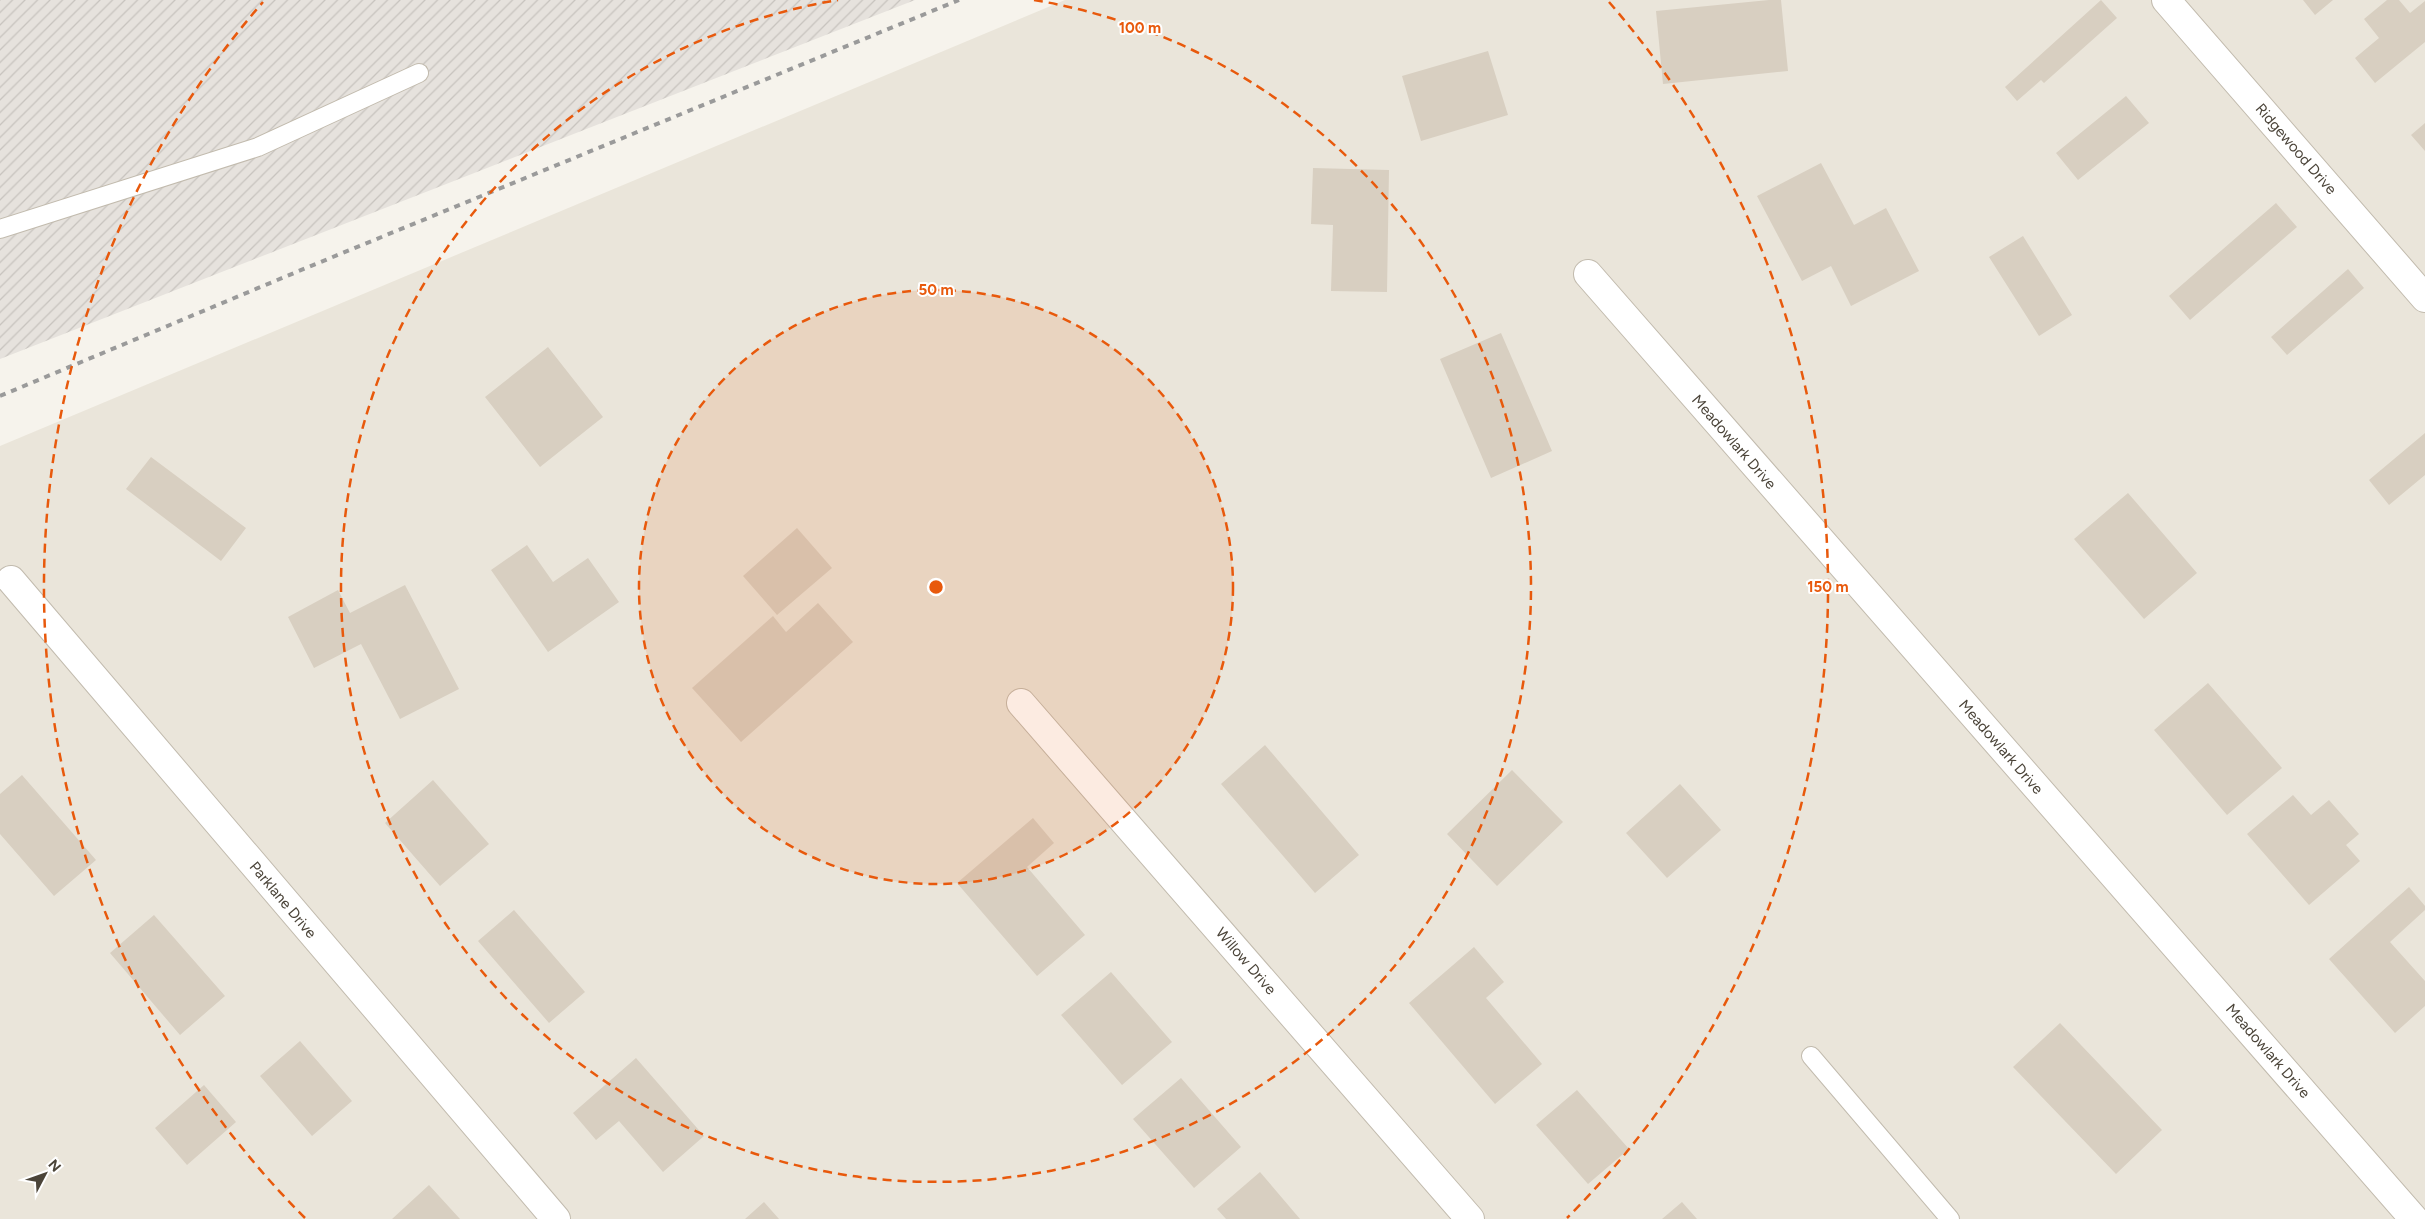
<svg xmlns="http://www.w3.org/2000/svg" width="2425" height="1219" font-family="Figtree,sans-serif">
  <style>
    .residential { fill: #eae5da }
    .industrial { fill: url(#industrial-furrows) }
    .building { fill: #d8cfc1 }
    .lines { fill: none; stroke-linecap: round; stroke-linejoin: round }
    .service-casing { stroke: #c2bbae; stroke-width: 20 }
    .minor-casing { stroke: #c2bbae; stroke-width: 30 }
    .service { stroke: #fff; stroke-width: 18 }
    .minor { stroke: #fff; stroke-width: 28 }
    .rail { stroke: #9a9a9a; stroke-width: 4; stroke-dasharray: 6 6; stroke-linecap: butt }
    .ring { fill: none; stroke: #e8590c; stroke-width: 2.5; stroke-dasharray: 9 6 }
    .labels { text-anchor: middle; stroke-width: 4; stroke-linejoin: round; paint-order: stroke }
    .street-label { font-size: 15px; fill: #4b4439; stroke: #fff }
    .centre { fill: #e8590c; stroke: #fff; stroke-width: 2.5 }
    .ring-label { font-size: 15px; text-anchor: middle; font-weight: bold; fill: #e8590c; stroke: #fff; stroke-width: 4; stroke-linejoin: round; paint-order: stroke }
  </style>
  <defs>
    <pattern id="industrial-furrows" width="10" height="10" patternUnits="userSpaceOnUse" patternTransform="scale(1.25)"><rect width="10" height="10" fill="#e6e2dd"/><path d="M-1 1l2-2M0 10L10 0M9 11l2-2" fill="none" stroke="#c7c3be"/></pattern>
  </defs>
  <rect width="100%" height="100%" fill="#f6f3ec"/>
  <path class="residential" d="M1065,0H2425V1219H0V446Z"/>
  <path class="industrial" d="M0,0H915L0,359Z"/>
  <path class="building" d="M1769,0H1781L1788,71L1663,84L1656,11Z
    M2101,0L2117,18L2044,83L2041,80L2017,101L2005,87Z
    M2303,0H2333L2315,15Z
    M2387,0H2399L2410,13L2425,1V42L2375,83L2355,58L2379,38L2364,19Z
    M1488,51L1508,115L1421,141L1402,76Z
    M2126,96L2149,123L2078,180L2056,153Z
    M2425,123V151L2411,135Z
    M1821,163L1854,225L1886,208L1919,271L1851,306L1831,266L1802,281L1757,196Z
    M1313,168L1389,170L1387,292L1331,291L1333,225L1311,224Z
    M2276,203L2297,227L2190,320L2169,296Z
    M2023,236L2072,315L2039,336L1989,257Z
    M2348,269L2364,288L2287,355L2271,337Z
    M1501,333L1552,451L1491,478L1440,359Z
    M548,347L603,417L540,467L485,397Z
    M2425,433V475L2389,505L2369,480Z
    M151,457L246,528L221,561L126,489Z
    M2128,493L2197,573L2144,619L2074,539Z
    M797,528L832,568L777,615L743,576Z
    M527,545L553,582L588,558L619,602L548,652L491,570Z
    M405,585L459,689L400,719L361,644L314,668L288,617L338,590L350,613Z
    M818,603L853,642L741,742L692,688L773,616L786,632Z
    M2208,683L2282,768L2227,815L2154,730Z
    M1265,745L1359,855L1315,893L1221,784Z
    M1512,770L1563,822L1497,886L1447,834Z
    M22,775L96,860L54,896L0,834V794Z
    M433,780L489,844L440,886L385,823Z
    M1680,784L1721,830L1667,878L1626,833Z
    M2293,795L2311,815L2329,800L2359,834L2346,845L2360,861L2309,905L2247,834Z
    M1033,818L1054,843L1027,867L1085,935L1037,976L957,883Z
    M2409,887L2425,906V910L2390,942L2425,981V1006L2395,1033L2329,959Z
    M514,910L585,992L549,1023L478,941Z
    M154,915L225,996L180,1035L110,953Z
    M1474,947L1504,982L1486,998L1542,1064L1495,1104L1409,1003Z
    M1111,972L1172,1042L1122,1085L1061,1015Z
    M2060,1023L2162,1130L2116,1174L2013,1067Z
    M300,1041L352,1101L312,1136L260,1076Z
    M636,1058L704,1136L663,1172L619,1121L596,1140L573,1113Z
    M1181,1078L1241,1147L1194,1188L1133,1119Z
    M204,1085L236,1122L187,1165L155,1128Z
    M1577,1090L1629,1149L1588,1184L1536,1125Z
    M1260,1172L1300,1219H1226L1217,1209Z
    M429,1185L460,1219H392Z
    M764,1202L779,1219H745Z
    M1682,1202L1697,1219H1662Z"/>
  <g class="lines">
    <g class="service-casing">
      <path id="service" d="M0,229L258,147L419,73
        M1811,1056L1950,1219"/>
    </g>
    <g class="minor-casing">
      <path id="minor" d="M2166,0L2425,298
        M1588,274L2414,1219
        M11,580L556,1219
        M1021,703L1470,1219"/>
    </g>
    <use href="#service" class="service"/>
    <use href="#minor" class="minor"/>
    <path class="rail" d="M0,396L306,268L959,0"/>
  </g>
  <circle cx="936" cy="587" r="297" fill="#e8590c" fill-opacity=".12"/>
  <g class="ring">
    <circle cx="936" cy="587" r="297"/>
    <path d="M1034 0A595 595 0 1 1 838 0"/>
    <path d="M305 1218A892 892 0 0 1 263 2M1609 2A892 892 0 0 1 1567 1218"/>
  </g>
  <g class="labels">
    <g class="street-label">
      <text transform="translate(2296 149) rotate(49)" y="5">Ridgewood Drive</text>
      <text transform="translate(1734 442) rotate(49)" y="5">Meadowlark Drive</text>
      <text transform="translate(2001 747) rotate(49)" y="5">Meadowlark Drive</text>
      <text transform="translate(283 900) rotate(50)" y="5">Parklane Drive</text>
      <text transform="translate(1246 961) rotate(49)" y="5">Willow Drive</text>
      <text transform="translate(2268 1051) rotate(49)" y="5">Meadowlark Drive</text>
    </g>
  </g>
  <circle cx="936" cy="587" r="8" class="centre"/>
  <g class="ring-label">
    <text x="1140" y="33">100 m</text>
    <text x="936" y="295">50 m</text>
    <text x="1828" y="592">150 m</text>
  </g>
  <g transform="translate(45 1174) rotate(49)" stroke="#ffffff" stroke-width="4" paint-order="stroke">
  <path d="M0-4L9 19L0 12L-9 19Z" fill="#4b4439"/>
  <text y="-8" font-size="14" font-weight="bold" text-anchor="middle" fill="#4b4439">N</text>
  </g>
</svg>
